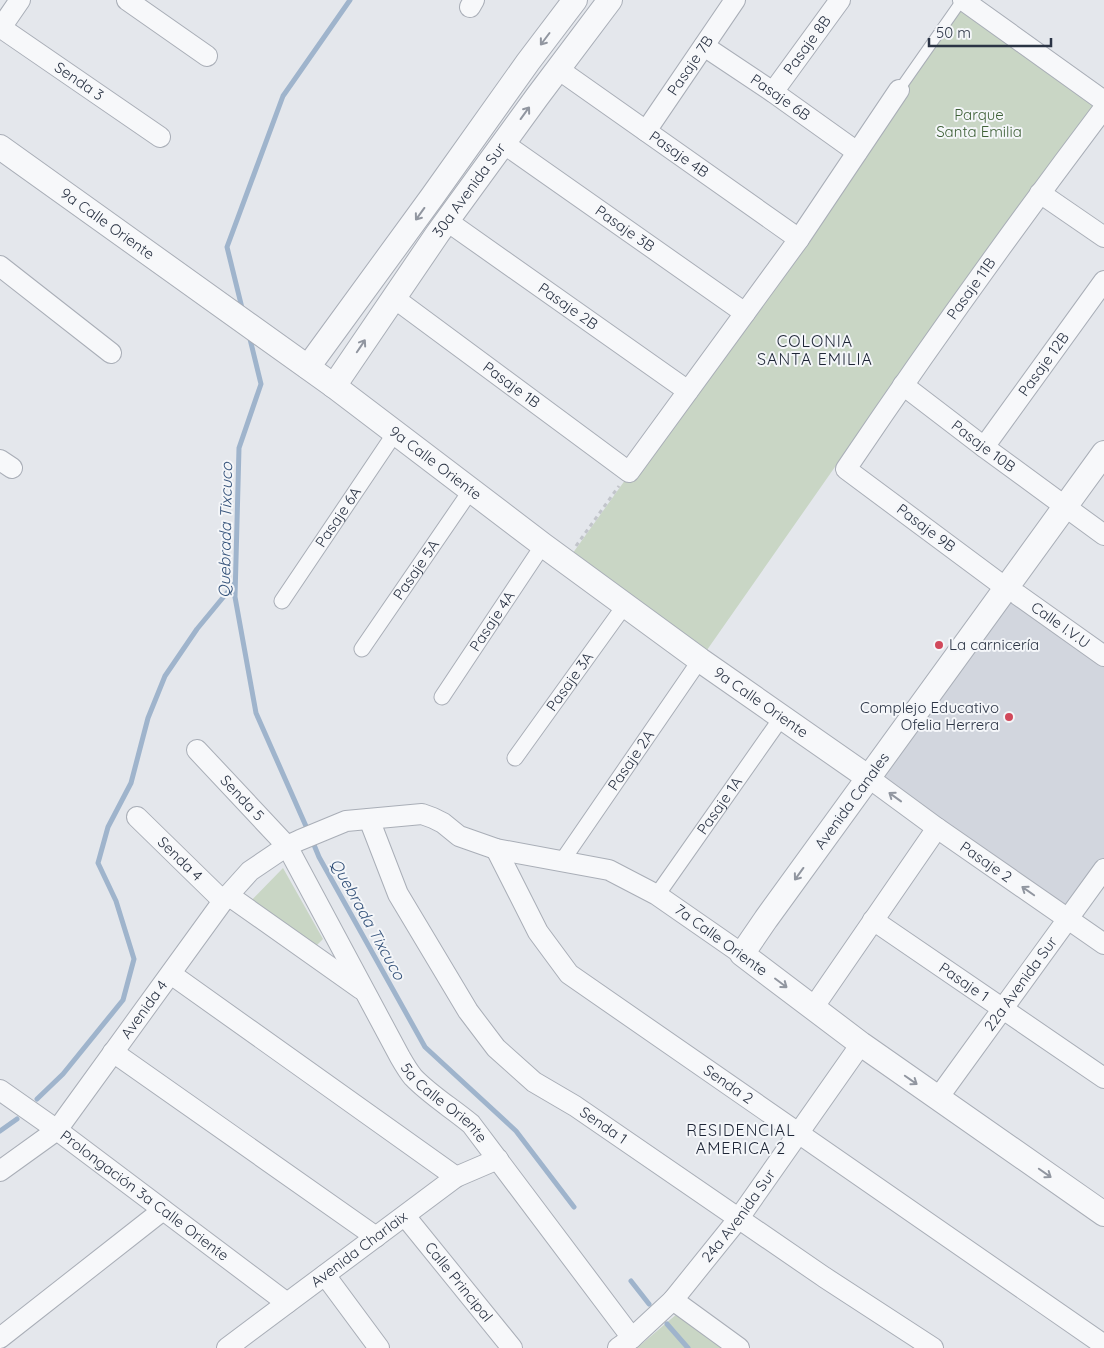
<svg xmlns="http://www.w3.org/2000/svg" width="1104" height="1348" font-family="Quicksand,sans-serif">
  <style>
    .built { fill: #d2d6de }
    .green { fill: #c9d6c5 }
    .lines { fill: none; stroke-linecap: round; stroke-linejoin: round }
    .stream { stroke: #9fb4cc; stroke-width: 5 }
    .service-casing { stroke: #a9aeb7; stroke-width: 12 }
    .pedestrian-casing { stroke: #a9aeb7; stroke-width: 17 }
    .minor-casing { stroke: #a9aeb7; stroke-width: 22 }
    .tertiary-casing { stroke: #a9aeb7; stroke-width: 26 }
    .path { stroke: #c2c5cb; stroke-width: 3; stroke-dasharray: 4 4; stroke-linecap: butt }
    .service { stroke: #f7f8fa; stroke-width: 10 }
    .pedestrian { stroke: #f7f8fa; stroke-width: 15 }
    .minor { stroke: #f7f8fa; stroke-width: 20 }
    .tertiary { stroke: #f7f8fa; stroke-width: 24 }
    .oneway { stroke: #9196a0 }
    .poi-dot { fill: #d1495b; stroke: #f4f6f9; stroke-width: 2 }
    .labels { text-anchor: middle; stroke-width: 4; stroke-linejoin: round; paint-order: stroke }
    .street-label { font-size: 15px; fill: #2b3445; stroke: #f4f6f9 }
    .park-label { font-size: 15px; fill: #3f6138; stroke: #f4f6f9 }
    .poi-label { font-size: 15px; fill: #2b3445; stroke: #f4f6f9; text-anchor: start }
    .neighbourhood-label { font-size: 16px; letter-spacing: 1px; fill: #1d2536; stroke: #f4f6f9 }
    .water-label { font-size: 16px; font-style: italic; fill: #34527a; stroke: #f4f6f9 }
  </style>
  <rect width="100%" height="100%" fill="#e4e7ec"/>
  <path class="built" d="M1006,588L1104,656V870L1068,919L869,778Z"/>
  <path class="green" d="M962,0L1101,98L844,454L700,660L565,564L724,342Z
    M283,868L323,939L314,948L246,906Z
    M678,1313L727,1348H637Z"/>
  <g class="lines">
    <path class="stream" d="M243,312L227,247L283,96L350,0
      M249,335L261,384L239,448L235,597L256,713L309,833
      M312,840L319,857L425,1047L516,1131L574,1207
      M37,1099L63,1074L123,1000L134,959L116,901L98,863L108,827L131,783L148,718L165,676L197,629L235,583
      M0,1131L17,1119
      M631,1281L649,1304
      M667,1324L688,1348"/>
    <g class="service-casing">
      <path id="service" d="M899,90L962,0"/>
    </g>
    <g class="pedestrian-casing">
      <g id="pedestrian">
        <path id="s1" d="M282,601L395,433"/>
        <path id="s2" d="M362,649L471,490"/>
        <path id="s3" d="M442,697L543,545"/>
        <path id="s4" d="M515,758L625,605"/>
        <path id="s5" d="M562,861L700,660"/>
        <path id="s6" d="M657,895L782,717"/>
      </g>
    </g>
    <g class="minor-casing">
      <g id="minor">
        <path d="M127,0L207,56"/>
        <path d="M963,0L1104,101"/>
        <path d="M470,7L474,0"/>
        <path id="s7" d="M0,27L160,137"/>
        <path d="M0,29L20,0"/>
        <path id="s8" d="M704,46L773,92L857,152"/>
        <path id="s9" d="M558,69L799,239"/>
        <path id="s10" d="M773,92L840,0"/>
        <path id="s11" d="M646,131L735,0"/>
        <path id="s12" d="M503,143L745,313"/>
        <path d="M1040,193L1104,237"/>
        <path id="s13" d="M447,221L688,391"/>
        <path d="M0,266L111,353"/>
        <path id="s14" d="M394,298L629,472L799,239L899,90"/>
        <path id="s15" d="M903,385L984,447L1104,535"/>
        <path id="s16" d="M984,447L1104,281"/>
        <path d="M0,460L12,468"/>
        <path id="s17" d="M1006,588L846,469C929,346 1015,226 1104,108"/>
        <path id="s18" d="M1018,595L1104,656"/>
        <path id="s19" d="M197,750L287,846L400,1057C404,1064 408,1071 413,1077C430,1095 452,1108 471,1124L632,1338"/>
        <path id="s20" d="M869,778L937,828L1104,944"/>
        <path id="s21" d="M137,817L223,901"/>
        <path id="s22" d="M369,819L398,894L468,1011L496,1048L534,1082L575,1106L824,1277L933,1348"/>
        <path id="s23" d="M496,849L538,932L569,974L1104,1345"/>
        <path d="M228,895L361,989"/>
        <path id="s24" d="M873,920L1104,1078"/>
        <path d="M171,974L456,1177"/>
        <path d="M813,1008L937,828"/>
        <path d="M113,1052L376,1237"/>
        <path id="s25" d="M0,1090L57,1130L287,1303"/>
        <path id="s26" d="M938,1098L1104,869"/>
        <path id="s27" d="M0,1171L57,1130L223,901L250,871L287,846L300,840L346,821L422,814L433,818L443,823L459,836L496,849L609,870L657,895L742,954"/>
        <path id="s28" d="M405,1216L512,1348"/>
        <path d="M325,1275L379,1348"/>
        <path d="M673,1300L739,1348"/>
        <path d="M0,1338L163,1210"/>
        <path id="s29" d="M227,1348L456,1177L498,1159"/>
        <path id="s30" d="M618,1348L632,1338L673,1300L739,1218L861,1044"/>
      </g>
    </g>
    <g class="tertiary-casing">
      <g id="tertiary">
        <path id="s31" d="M0,147L334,386L543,545L700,660L869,778"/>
        <path d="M308,367L432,197L528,62L575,0"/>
        <path id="s32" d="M334,386L438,233L537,97L610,0"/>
        <path d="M1104,453L766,919L742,954L861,1044L1104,1214"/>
      </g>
    </g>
    <path class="path" d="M576,546L619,486"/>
    <use href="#service" class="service"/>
    <use href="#pedestrian" class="pedestrian"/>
    <use href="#minor" class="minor"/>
    <use href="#tertiary" class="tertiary"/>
  </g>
  <defs><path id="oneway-shaft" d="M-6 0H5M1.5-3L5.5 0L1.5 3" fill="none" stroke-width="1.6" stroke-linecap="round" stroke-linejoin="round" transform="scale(1.25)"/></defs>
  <g class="oneway">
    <use href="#oneway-shaft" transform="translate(545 39) rotate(127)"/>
    <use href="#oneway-shaft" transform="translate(525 113) rotate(-54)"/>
    <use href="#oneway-shaft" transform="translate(420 214) rotate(126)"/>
    <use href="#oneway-shaft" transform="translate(361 346) rotate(-56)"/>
    <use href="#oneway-shaft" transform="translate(895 797) rotate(-144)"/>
    <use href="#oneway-shaft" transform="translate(799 874) rotate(126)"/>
    <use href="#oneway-shaft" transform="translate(1028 891) rotate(-145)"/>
    <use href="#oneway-shaft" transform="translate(781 983) rotate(37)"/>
    <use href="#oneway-shaft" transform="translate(911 1080) rotate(35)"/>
    <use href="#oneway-shaft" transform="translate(1045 1173) rotate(35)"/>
  </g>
  <g class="poi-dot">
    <circle cx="939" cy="645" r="5"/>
    <circle cx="1009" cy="717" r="5"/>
  </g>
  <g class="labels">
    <g class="street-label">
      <text dy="5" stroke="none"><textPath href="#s10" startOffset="58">Pasaje 8B</textPath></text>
      <text dy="5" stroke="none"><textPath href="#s11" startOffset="79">Pasaje 7B</textPath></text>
      <text dy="5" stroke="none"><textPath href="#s7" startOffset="96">Senda 3</textPath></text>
      <text dy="5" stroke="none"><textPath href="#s8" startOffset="92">Pasaje 6B</textPath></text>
      <text dy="5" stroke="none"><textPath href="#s9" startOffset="148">Pasaje 4B</textPath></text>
      <text dy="5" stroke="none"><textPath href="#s32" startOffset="238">30a Avenida Sur</textPath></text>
      <text dy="5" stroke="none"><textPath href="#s31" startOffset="132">9a Calle Oriente</textPath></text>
      <text dy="5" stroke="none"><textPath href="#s12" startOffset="149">Pasaje 3B</textPath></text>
      <text dy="5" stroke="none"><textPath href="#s17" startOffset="419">Pasaje 11B</textPath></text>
      <text dy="5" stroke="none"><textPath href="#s13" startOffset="148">Pasaje 2B</textPath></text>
      <text dy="5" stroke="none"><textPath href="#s16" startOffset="102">Pasaje 12B</textPath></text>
      <text dy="5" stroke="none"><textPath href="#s14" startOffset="146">Pasaje 1B</textPath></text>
      <text dy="5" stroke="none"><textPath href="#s15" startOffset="101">Pasaje 10B</textPath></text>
      <text dy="5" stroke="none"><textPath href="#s31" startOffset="538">9a Calle Oriente</textPath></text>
      <text dy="5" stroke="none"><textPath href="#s1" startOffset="101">Pasaje 6A</textPath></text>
      <text transform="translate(926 528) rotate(37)" y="5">Pasaje 9B</text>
      <text dy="5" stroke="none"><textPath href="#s2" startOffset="96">Pasaje 5A</textPath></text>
      <text dy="5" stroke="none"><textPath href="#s3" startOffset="91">Pasaje 4A</textPath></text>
      <text dy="5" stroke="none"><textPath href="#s18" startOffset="52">Calle I.V.U</textPath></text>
      <text dy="5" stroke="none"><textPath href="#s4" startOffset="94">Pasaje 3A</textPath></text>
      <text dy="5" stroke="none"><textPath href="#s31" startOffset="942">9a Calle Oriente</textPath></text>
      <text dy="5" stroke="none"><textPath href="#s5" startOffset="122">Pasaje 2A</textPath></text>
      <text dy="5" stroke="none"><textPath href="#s19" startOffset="66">Senda 5</textPath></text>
      <text transform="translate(852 801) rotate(-54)" y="5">Avenida Canales</text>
      <text dy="5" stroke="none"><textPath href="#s6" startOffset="109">Pasaje 1A</textPath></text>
      <text dy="5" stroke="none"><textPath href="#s21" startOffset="60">Senda 4</textPath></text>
      <text dy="5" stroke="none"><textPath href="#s20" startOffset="144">Pasaje 2</textPath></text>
      <text transform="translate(721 940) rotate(36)" y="5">7a Calle Oriente</text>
      <text dy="5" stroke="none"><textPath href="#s24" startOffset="110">Pasaje 1</textPath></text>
      <text dy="5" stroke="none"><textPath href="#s26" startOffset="141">22a Avenida Sur</textPath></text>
      <text dy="5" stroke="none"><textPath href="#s27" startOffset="219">Avenida 4</textPath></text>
      <text dy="5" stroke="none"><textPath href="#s23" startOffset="339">Senda 2</textPath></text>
      <text dy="5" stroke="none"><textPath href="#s19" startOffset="435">5a Calle Oriente</textPath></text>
      <text dy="5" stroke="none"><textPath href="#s22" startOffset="396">Senda 1</textPath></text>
      <text dy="5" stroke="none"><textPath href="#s25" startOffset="179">Prolongación 3a Calle Oriente</textPath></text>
      <text dy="5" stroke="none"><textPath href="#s30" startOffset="180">24a Avenida Sur</textPath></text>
      <text dy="5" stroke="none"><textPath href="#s29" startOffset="165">Avenida Charlaix</textPath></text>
      <text dy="5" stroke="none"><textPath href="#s28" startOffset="85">Calle Principal</textPath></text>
    </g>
    <g class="park-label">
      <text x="979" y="120">Parque<tspan x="979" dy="17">Santa Emilia</tspan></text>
    </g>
    <g class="poi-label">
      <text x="949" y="650">La carnicería</text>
      <text x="999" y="713" text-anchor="end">Complejo Educativo<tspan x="999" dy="17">Ofelia Herrera</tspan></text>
    </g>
    <g class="neighbourhood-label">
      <text x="815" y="347">COLONIA<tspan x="815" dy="18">SANTA EMILIA</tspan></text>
      <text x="741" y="1136">RESIDENCIAL<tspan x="741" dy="18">AMERICA 2</tspan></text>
    </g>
    <g class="water-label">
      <text transform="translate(225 530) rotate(-89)" y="6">Quebrada Tixcuco</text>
      <text transform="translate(368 919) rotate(61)" y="6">Quebrada Tixcuco</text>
    </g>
  </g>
  <path d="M929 38v8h122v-8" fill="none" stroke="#2b3445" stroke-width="2.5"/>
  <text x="936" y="38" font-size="15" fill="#2b3445" stroke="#f4f6f9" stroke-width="4" paint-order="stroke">50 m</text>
</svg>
